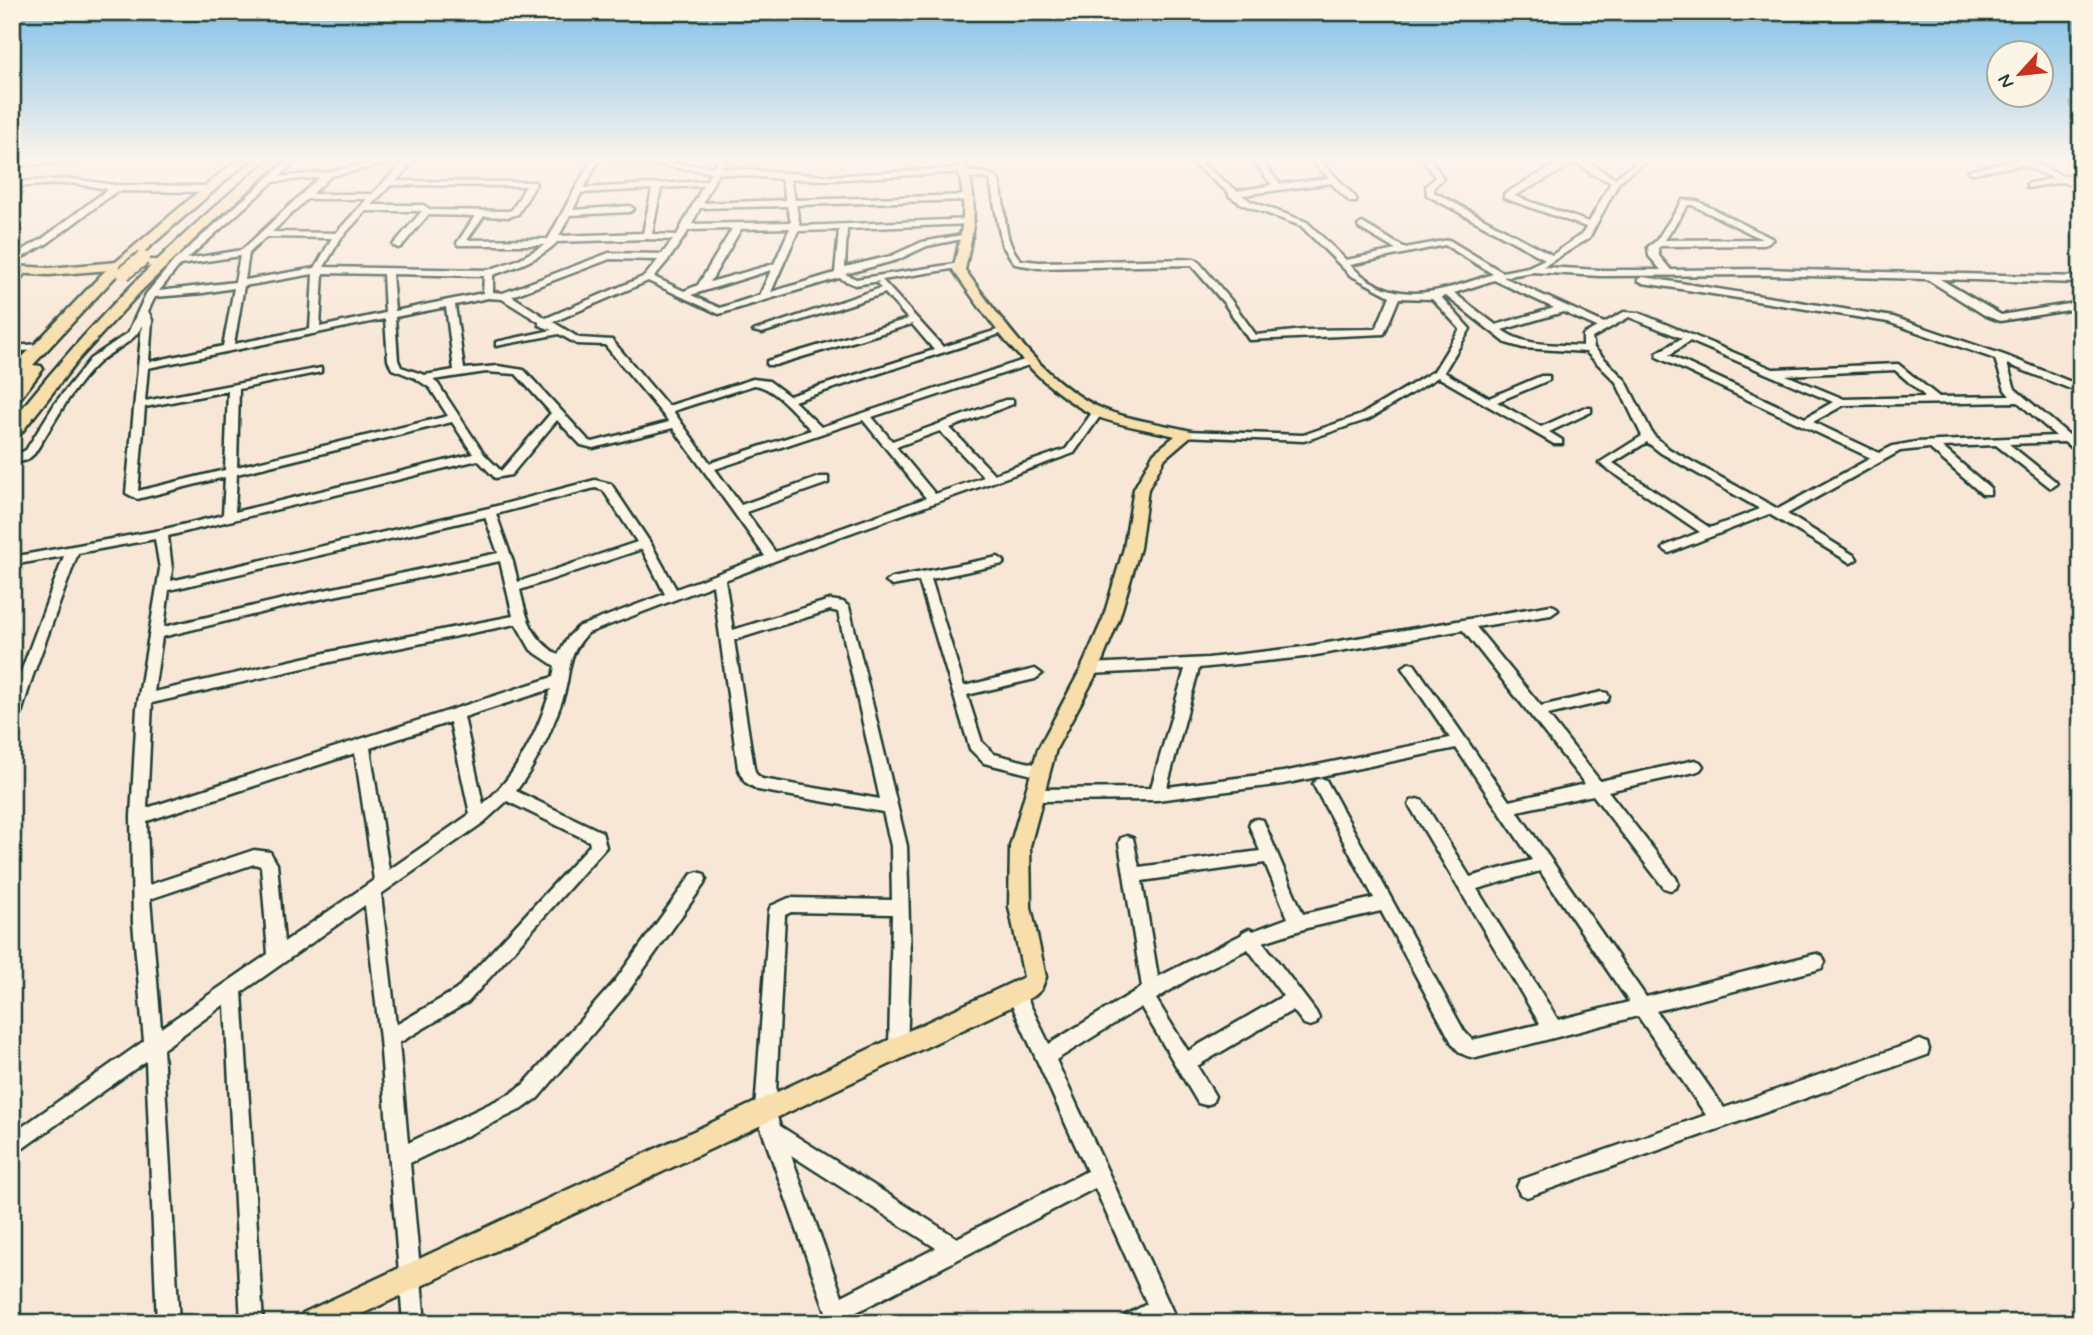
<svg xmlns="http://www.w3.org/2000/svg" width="2093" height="1335" font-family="Mynerve,sans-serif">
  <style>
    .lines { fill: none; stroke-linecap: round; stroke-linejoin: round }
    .minor-casing { stroke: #1f3d34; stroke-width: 5 }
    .major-casing { stroke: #1f3d34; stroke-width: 5 }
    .highway-casing { stroke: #1f3d34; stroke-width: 5 }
    .minor { fill: #fcf5e5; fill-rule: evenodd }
    .major { fill: #f8deab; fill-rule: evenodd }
    .highway { fill: #f8deab; fill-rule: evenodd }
    .highway-bridge-casing { stroke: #1f3d34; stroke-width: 18; stroke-linecap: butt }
    .highway-bridge { stroke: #f8deab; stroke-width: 14 }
  </style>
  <rect width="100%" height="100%" fill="#f8e7d7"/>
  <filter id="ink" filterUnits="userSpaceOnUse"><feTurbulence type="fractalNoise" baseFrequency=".0143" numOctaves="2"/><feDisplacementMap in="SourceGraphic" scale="14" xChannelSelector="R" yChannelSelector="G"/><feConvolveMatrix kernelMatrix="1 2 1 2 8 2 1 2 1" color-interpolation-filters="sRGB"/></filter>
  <g filter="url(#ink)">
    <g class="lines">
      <g class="minor-casing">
        <path id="minor" d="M35,160H82L78,162L12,166V162Z
          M288,160H297L279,177L328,172L387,160H404L331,176L312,194H372L406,160H415L396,181L535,182L536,184L518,214L509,217L484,216L467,240L548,239L591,160H599L584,188L706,181L711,172L613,160H643L713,167L717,160H725L721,168L828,176L964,168L968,170L964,172L828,180L790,179L795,200L972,195L973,197L969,200L796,205L800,226L973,219L974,221L970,224L847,229L845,267L891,256L922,242L968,234L972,237L927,246L897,260L845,274L856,279L961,263V267L958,268L882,280L943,347L1004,328L1009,331L794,401L821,427L1027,359H1035V363L872,417L892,441L1005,400H1013V404L950,428L994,474L1066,449L1094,410H1102L1103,412L1074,453L811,547L725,580L733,630L830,600L843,602L849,607L907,846L910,962L907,1049L905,1055L898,1058L891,1055L889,1049L892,914L791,912L785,915L775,1111L780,1126L957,1238L1087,1171L1007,994L1010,988L1016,986L1022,988L1049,1044L1142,987L1119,843L1121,838L1127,836L1133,838L1139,867L1260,851L1249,825L1251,820L1257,819L1263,820L1265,825L1303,914L1374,898L1313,784L1316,780L1321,778L1326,780L1464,1031L1472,1040L1540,1024L1409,805L1411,801L1417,799L1423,801L1470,877L1532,860L1456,748L1283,784L1157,800L1034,801L1029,799L1026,795L1029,791L1034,789L1151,788L1185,669L1090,674L1083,669L1090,664L1208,658L1304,647L1551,605L1556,607L1558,610L1551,615L1476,627L1541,706L1602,692L1607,693L1609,697L1607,701L1548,715L1600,781L1695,760L1700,762L1703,766L1700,770L1695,772L1608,791L1676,878L1678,883L1676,888L1670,890L1664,888L1593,795L1517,811L1646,997L1816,954L1822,956L1825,962L1822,968L1816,970L1656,1011L1724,1108L1920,1040L1927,1043L1929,1049L1927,1055L1527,1197L1520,1194L1517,1187L1520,1180L1706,1115L1638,1016L1476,1058C1463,1056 1459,1053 1452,1043L1381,911L1307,928L1263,942L1316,1012L1319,1018L1316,1024L1310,1026L1304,1024L1293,1010L1197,1066L1215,1096L1212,1103L1205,1105L1198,1103L1141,1007L1056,1060L1178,1323H1123L1126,1315L1147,1304L1095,1188L849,1316L852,1323H830L755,1111L769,911L771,906L789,898L892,900L891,846L883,812L758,790L745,782L738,768L713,585L588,633C565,657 572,670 563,698C552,730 537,764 516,791L602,832L606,847L468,1002L399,1043L408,1143L510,1094L524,1084L615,981L692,874L698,872L704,874L706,879L704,884L627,993L538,1098L524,1108L410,1163L425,1323H403L380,1039L365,905L242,992L263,1323H241L225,1004L163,1049L179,1323H157L146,1061L12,1156V1134L144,1041L133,923L131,817L137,708L160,569L155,539L78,553L32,678L19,720L17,724L12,725V696L64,556L12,565V557L161,530L223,515L225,477L137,499L126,493L142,325C133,345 112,349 97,364C71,389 54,424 34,454L27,460L12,464V457L26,450L56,402L90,359L128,333L146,294L174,261ZM718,173L781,179L786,200L703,203ZM320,177L242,250L187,259L273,182ZM391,185L526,186L512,210L508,211L431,210L423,205H371ZM703,186L677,235L652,234L661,188ZM652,189L643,233L559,236L570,215L630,212L634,209L630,206L573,210L581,193ZM307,199H367L336,233L272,232ZM787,206L791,222L692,224L700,208ZM366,211H422L393,245L398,248L401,247L428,215L475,216L457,243L458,245H545L517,260L488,270L324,267L341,238ZM790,228L774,264L710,282L741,229ZM732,229L698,285L684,291L654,277L669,259L689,230ZM839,230L835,273L771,292L798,231ZM266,237L332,238L315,268L245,280L249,253ZM647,239L673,240L662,254L609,253L503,293L493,292V275C516,267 542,258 557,242ZM240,256L235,282L159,291L180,265ZM610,259L658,260L645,276L546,318L512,296ZM771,270L760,295L720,308L691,295ZM323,273L383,274L385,313L320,327ZM313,274L310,329L234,344L244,286ZM392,274L484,276L483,293L395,311ZM839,278L855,285L880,281L877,283L881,288L753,331L762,333L885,293L908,319L767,361V365H775L912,324L934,350L789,396L769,381L753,379L668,406L612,340L579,338L553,322L648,281L719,314ZM234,288L223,346L149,362L152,320L148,311L155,297L203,293ZM488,298L502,299L539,322V325L552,330L496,342V346L559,334L577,344L605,345L669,422L593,442L589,441L524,370L498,366L464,369L455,305ZM446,307L454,370L425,375L401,367L398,360L395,317ZM385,319L388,360L392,369L415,378L430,388L448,416L237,467L239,389L321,372V368L145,401L148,368ZM486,372L516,374L551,413L501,471L484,454L438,384L433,380ZM754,385C775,387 796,415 811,430L710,463L673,411ZM228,391L225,470L138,491L145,407ZM557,420L581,445L593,448L673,428L765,556L676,589L651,544L611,484L595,480L489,508L171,581L172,569L168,536L478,460L495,478L511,475ZM863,420L926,498L775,552L746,512L828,483V477H820L741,505L715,469ZM452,422L473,454L235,512L237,474ZM940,431L984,477L935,494L896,447ZM595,488L603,490L637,542L518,582L513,562L496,514ZM485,517L498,553L301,595L164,627L169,590ZM642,549L665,594L578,627L569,636L558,655C531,637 527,620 520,590ZM500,561L513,616L334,651L154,692L162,637L301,603ZM830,610L838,612L880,799L762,779L756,774L754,768L734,640ZM516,624L531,650L555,666L553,677L147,808L152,703L334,661ZM1463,630L1585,784L1509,801L1414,664L1409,663L1402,668L1450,738L1283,772L1167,787L1199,668L1304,657ZM551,689C538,731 518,775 483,804L464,717ZM450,722L470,814L389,870L370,748ZM355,753L374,880L284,942L277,864L270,852L254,850L149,885L147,821ZM507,801L589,841L590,845L456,990L396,1025L381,894L484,822ZM1265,863L1288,918L1253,931L1249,929L1243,932L1241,935L1158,977L1142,881ZM254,864L261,866L268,954L161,1028L150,899ZM1540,871L1629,1002L1558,1020L1477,889ZM1248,949L1283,996L1188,1051L1156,999L1195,975ZM791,1155L936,1248L842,1296Z
          M1188,160H1197L1237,191L1272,185L1253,160H1261L1280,184L1329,178L1311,160H1320L1356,198V202H1350L1331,183L1242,195L1250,201L1307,222L1346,260L1396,250L1359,228L1358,226L1362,223L1405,248L1449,240L1502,272L1528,267L1545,259L1427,195L1426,186L1435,178L1424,160H1432L1443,179L1434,187V192L1552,255L1582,234L1586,227L1504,198V194C1521,185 1568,153 1586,161C1595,165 1604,173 1615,178L1639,160H1649L1632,171L1619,182L1589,238L1543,267L1600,270H1661L1649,256L1648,247L1656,241L1683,200L1697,201L1773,239L1764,245L1661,246L1658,248L1659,256L1671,270L1765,269L2081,277V283L1940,279L2001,315L2081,302V308L2000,321L1986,316L1927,279L1765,275L1600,276L1532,272L1503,277L1604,323L1624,312L1639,313L1773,369L1898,364L1939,397L2010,396L2005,390L1995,359L1888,322L1643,283L1638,280L1643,277L1893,317L2004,355L2081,386V393L2007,364L2015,389L2069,435H2081V441L2077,442L2081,445V454L2064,442L2009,444L2055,481L2057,484L2051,488L1996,445L1942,447L1990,488V494H1982L1929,448L1900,451L1787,514L1855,556L1857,559L1851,563L1769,514L1669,553L1663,549L1665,546L1700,532L1599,463L1642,436L1616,382L1586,352L1523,348L1506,343L1446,296L1441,297L1470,329L1444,372L1489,398L1541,376H1549V380L1497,402L1541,427L1583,408H1591V412L1549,432L1562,440V444H1554L1438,377L1369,419L1304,441L1182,436L1180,434L1186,431L1303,435L1361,415L1434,371L1460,329L1432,299L1399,298L1384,334L1249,340L1224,303L1191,265L1039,268L1015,264L1002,245L990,180C981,176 969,180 961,175C972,169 985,172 997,177C1009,204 999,238 1021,260L1039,262L1194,259L1197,260L1230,299L1256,335L1304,330L1376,329L1390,296L1350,275L1301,226L1244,205L1229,196V193ZM1577,162L1592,174L1611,182L1589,222L1514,196ZM1688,205H1692L1762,239L1665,240ZM1445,245L1493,274C1441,291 1396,310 1350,265ZM1494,280L1554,308L1496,325L1454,293ZM1563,312L1597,327L1583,335V346C1555,344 1525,347 1502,330ZM1629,317L1682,338L1657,353V357L1871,458L1778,509L1669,449L1653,435L1626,381L1594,348L1592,338ZM1690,341L1833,402L1805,418L1669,355ZM1895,370L1926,397L1844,399L1786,375ZM2018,402L2056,436L1916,442L1893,446L1879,453L1813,422L1844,405ZM1647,442L1661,453L1760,509L1710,528L1613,463Z
          M2014,160H2026L2063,176L2081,173V178L2071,180L2081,184V189L2062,182L2027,188V184L2054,178L2022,165L1972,173L1968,171Z
          M72,179L115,185L208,186L212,189L208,192L117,191L48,243L12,263V256L42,239L108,189L72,183L12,187V182Z
          M22,268L27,271L15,286L12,287V277Z
          M40,344L44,345V349L12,352V346Z
          M998,557L1004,561L1003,564L931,579L964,686L1035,669L1042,674L1035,679L967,695L982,742L994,754L1046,767L1049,771L1046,775L1041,777L984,763L970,749L919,581L892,586L886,582L892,578Z"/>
      </g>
      <g class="major-casing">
        <path id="major" d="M955,160H965C979,202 974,228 965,270C1001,319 1045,384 1103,409C1128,420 1164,424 1191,431L1193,434L1165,458L1148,489L1140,548L1119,619L1099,669L1056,749L1030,846L1031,907L1046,977L1041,990L1034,996L343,1323H300L303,1313L1024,977L1009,907L1010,846L1038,749L1081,669L1103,619L1124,548L1134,489L1154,453L1175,436C1152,430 1111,424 1091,414C1031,382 991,324 953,270C963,228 969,203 955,160Z
          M140,260H158L164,263L158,266L49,275L12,273V266L49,268Z"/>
      </g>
      <g class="highway-casing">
        <path id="highway" d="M236,160H249L114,278L33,365L41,366L43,369L18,401L12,403V387L17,382L12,383V368L104,272Z
          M269,160H283L208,226L141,291L78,360L18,437L12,438V421C88,324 174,239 269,160Z"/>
      </g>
      <use href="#minor" class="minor"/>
      <use href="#major" class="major"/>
      <use href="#highway" class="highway"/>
      <g class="highway-bridge-casing">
        <path id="highway-bridge" d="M124,273L143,258"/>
      </g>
      <use href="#highway-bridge" class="highway-bridge"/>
    </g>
  </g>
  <linearGradient id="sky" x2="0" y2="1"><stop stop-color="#81c0e8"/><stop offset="0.46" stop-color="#fcf4ed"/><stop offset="1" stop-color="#fcf4ed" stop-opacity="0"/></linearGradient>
  <rect width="2093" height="347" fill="url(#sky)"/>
  <rect width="2093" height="1335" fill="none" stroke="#fcf5e5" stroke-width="42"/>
  <rect x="21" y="21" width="2051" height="1293" fill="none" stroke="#1f3d34" stroke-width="2.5" filter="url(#ink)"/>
  <g transform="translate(2020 74) rotate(243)"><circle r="33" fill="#fcf5e5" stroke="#a4ab9e" stroke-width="2"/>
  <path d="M0-5L12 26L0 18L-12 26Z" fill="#c8321e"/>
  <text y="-10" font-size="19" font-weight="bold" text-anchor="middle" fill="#1f3d34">N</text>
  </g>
</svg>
